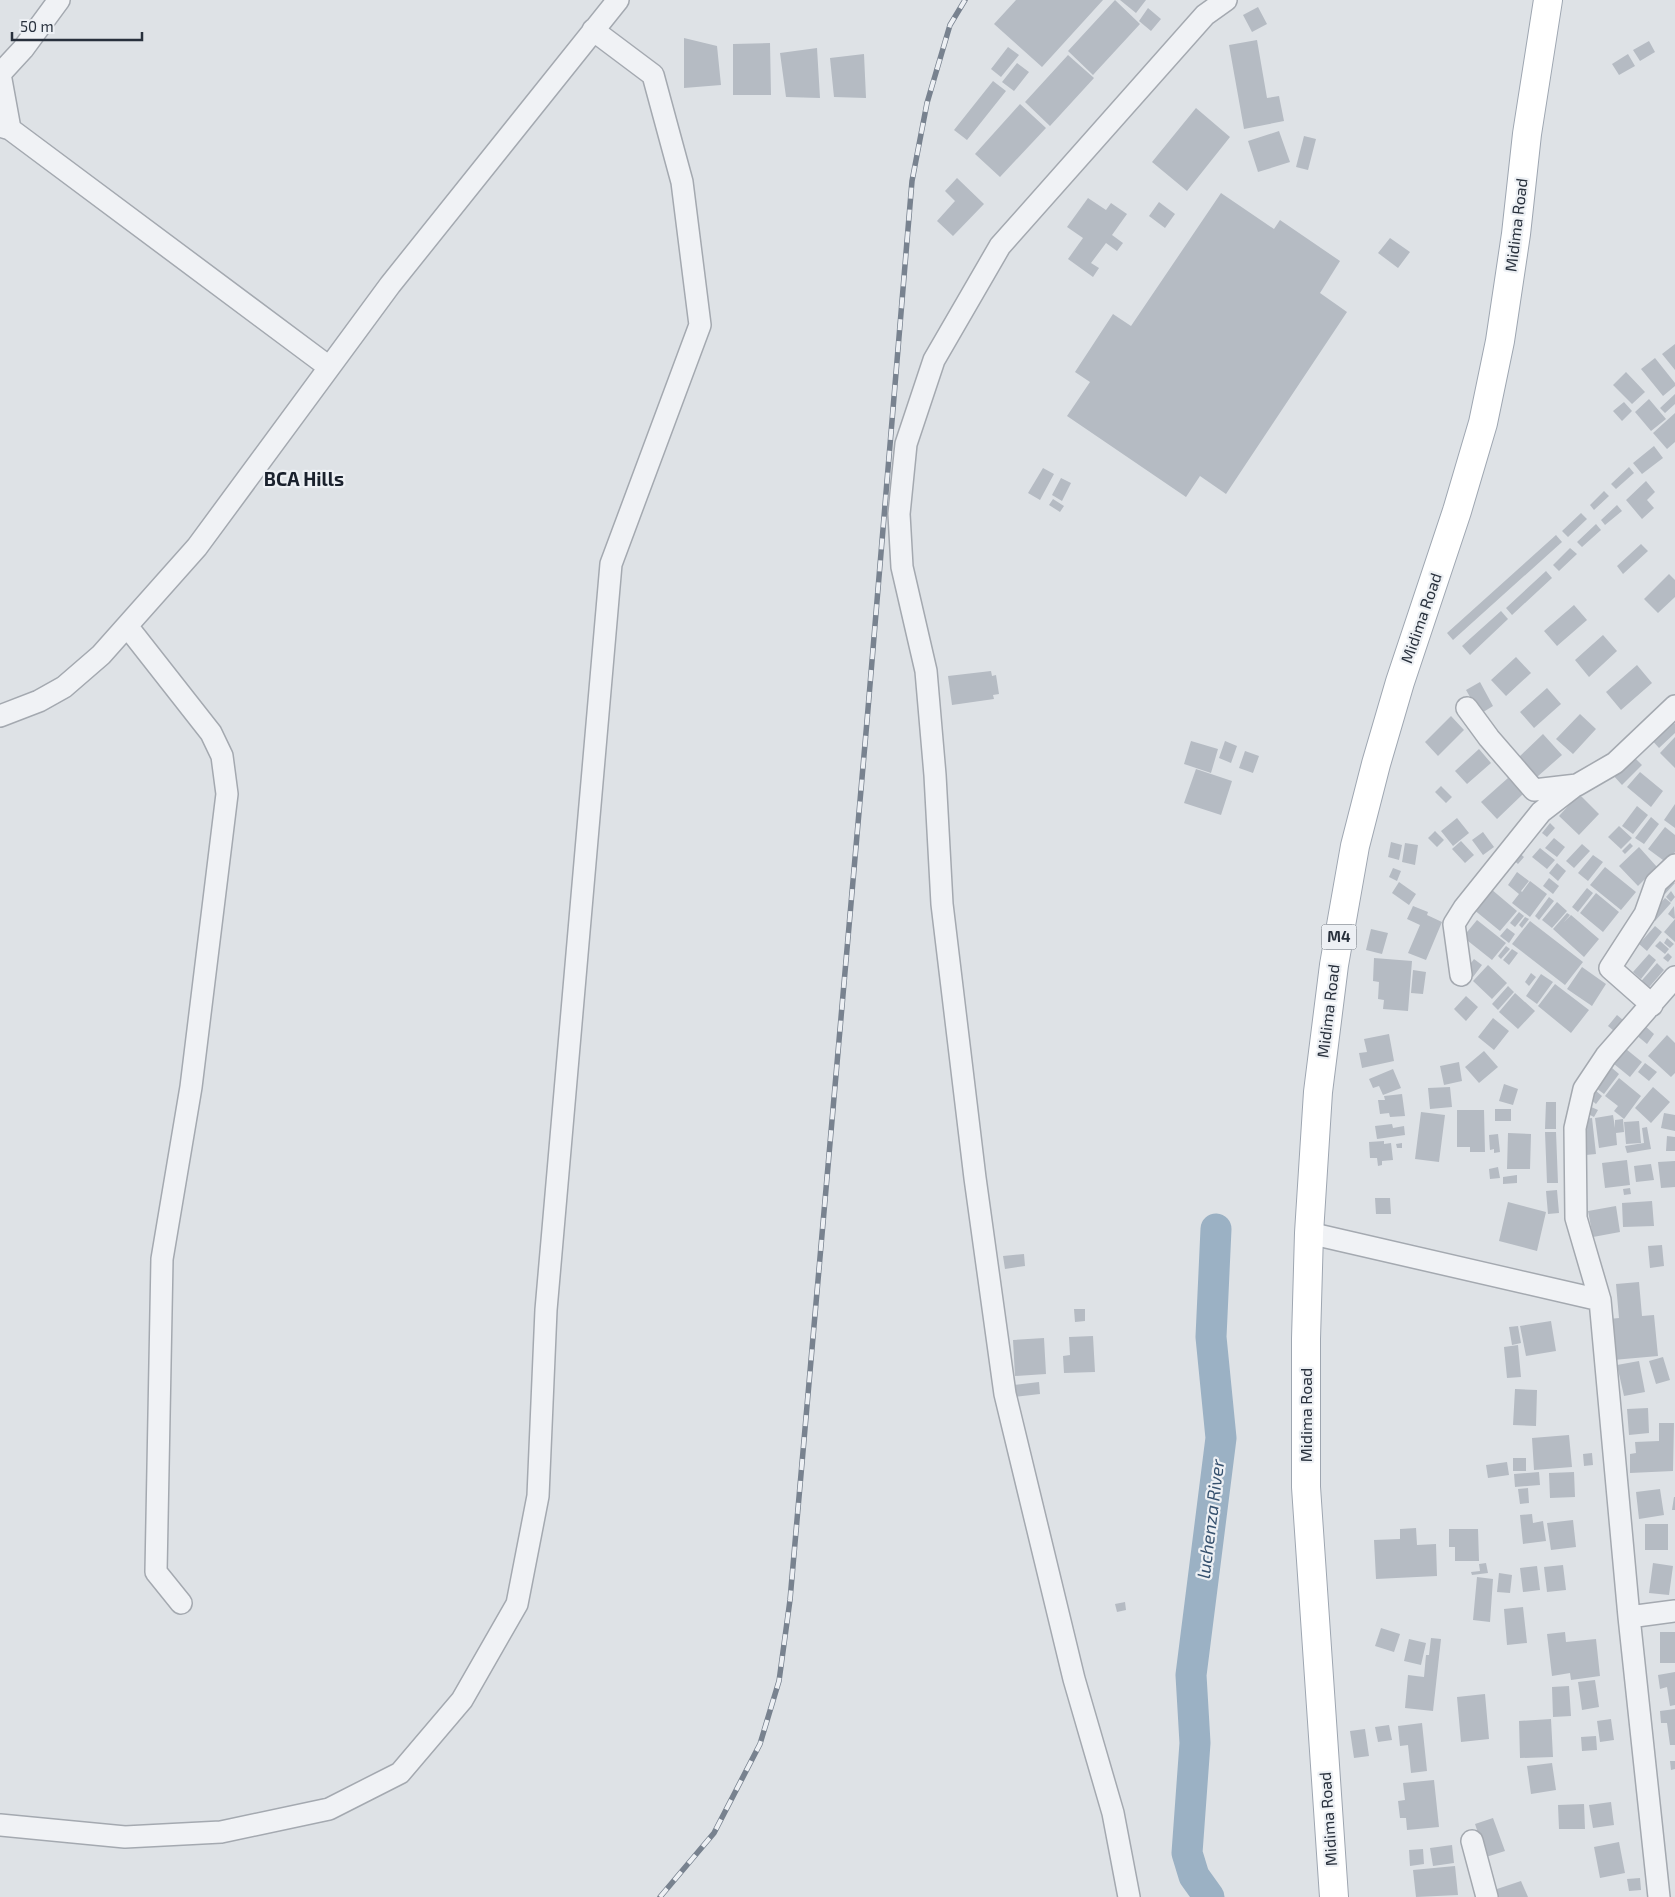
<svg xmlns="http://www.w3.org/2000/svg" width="1675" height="1897" font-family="'Exo 2',sans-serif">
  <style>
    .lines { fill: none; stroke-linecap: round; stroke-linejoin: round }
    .river { stroke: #9bb1c4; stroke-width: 31 }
    .building { fill: #b5bbc3 }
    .minor-casing { stroke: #a4a9b0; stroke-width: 24 }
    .primary-casing { stroke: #9ea6b1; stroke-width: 30 }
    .minor { stroke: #f0f2f5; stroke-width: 21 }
    .primary { stroke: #fff; stroke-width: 28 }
    .rail-casing { stroke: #78828f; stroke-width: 5.5 }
    .rail { stroke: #edf0f4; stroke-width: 4; stroke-dasharray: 11; stroke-linecap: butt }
    .labels { text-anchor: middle; stroke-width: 4.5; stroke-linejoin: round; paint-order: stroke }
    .shield { fill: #edf0f4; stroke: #636a73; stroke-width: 1 }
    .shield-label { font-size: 15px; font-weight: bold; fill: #28303c }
    .street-label { font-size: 16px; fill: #28303c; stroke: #edf0f4 }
    .water-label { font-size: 18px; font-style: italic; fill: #35506d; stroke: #edf0f4 }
    .quarter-label { font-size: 19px; font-weight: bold; fill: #1a212d; stroke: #edf0f4 }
  </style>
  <rect width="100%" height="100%" fill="#dee2e6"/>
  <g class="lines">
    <path class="river" d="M1209,1897L1194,1876L1187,1853L1195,1743L1191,1675L1221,1438L1211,1337L1216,1229"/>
  </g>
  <path class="building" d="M1016,0H1103L1042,67L994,24Z
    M1115,0L1140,24L1093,75L1068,51Z
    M1120,0H1146L1136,13Z
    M1258,7L1267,24L1252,32L1243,15Z
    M1148,8L1161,19L1151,31L1139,21Z
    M684,38L717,46L721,85L684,88Z
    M1257,40L1267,98L1279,96L1284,121L1244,129L1229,45Z
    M1649,41L1655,52L1640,61L1633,50Z
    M770,43L771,95H733V44Z
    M1008,47L1019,55L1001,77L991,69Z
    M817,48L820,98L786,97L780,53Z
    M864,54L866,98L834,97L830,58Z
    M1628,54L1635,66L1619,75L1612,64Z
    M1068,55L1094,78L1050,126L1025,102Z
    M1017,63L1029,72L1014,91L1002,82Z
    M993,81L1006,91L967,140L954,130Z
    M1020,104L1046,128L1000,177L975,154Z
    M1196,108L1230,137L1187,191L1152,162Z
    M1279,131L1290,162L1258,172L1248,141Z
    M1304,136L1316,139L1308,170L1296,167Z
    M957,178L984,204L953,236L937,221L955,201L945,191Z
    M1221,193L1274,229L1280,220L1340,261L1320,293L1347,312L1226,494L1200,476L1186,497L1067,416L1090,382L1075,372L1113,314L1131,326Z
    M1088,198L1106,210L1111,203L1127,214L1112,235L1123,243L1117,251L1106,243L1091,263L1099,268L1093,277L1068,259L1083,238L1067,227Z
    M1159,202L1175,214L1165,228L1149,216Z
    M1390,238L1410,252L1398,268L1378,253Z
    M1675,344V370L1662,354Z
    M1655,358L1675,383V386L1663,396L1641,369Z
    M1626,372L1645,392L1632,404L1613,385Z
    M1675,394V404L1665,413L1660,408Z
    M1649,399L1666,419L1651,431L1635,412Z
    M1624,402L1632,411L1622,421L1613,411Z
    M1675,413V442L1667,449L1653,433Z
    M1654,446L1663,458L1642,474L1633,463Z
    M1629,467L1634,473L1616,489L1611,484Z
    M1043,468L1054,474L1040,500L1028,493Z
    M1061,478L1071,483L1062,501L1052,495Z
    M1646,481L1655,492L1647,500L1654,508L1642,519L1626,500Z
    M1604,491L1609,496L1594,510L1590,505Z
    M1053,499L1064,506L1060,512L1049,505Z
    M1617,505L1622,511L1605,525L1601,520Z
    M1581,513L1587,519L1568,537L1562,531Z
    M1596,524L1601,530L1582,547L1577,542Z
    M1556,535L1562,542L1453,640L1447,633Z
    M1641,544L1648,551L1623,574L1617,566Z
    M1570,548L1577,554L1559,571L1553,565Z
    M1546,571L1552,578L1512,615L1506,608Z
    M1669,574L1675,580V597L1658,613L1644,599Z
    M1574,605L1587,620L1557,646L1544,631Z
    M1501,611L1508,619L1470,655L1462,646Z
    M1603,635L1617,651L1589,677L1575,660Z
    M1516,657L1531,673L1506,696L1491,680Z
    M1637,665L1652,683L1621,710L1606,692Z
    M991,671L992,676L996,675L999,694L993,695L994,699L952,705L948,676Z
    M1480,682L1493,706L1480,714L1466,690Z
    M1547,688L1561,704L1534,728L1520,712Z
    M1580,714L1596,729L1573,754L1556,739Z
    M1451,716L1464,730L1438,756L1425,742Z
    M1670,718L1675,724V733L1659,748L1650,738Z
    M1543,734L1562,755L1537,777L1519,757Z
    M1675,737V768L1660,753Z
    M1191,741L1218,749L1211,773L1184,764Z
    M1225,741L1237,746L1231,763L1219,758Z
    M1479,749L1491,763L1467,784L1455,771Z
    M1245,751L1259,756L1253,773L1239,768Z
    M1631,754L1642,765L1622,785L1612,774Z
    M1196,769L1232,781L1221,815L1184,803Z
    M1640,772L1663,791L1651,807L1627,787Z
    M1508,778L1523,794L1497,819L1481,802Z
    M1441,786L1452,797L1446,803L1435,792Z
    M1579,794L1599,814L1579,835L1559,816Z
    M1675,804V828L1664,820Z
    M1637,806L1648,815L1633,834L1622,826Z
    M1651,817L1659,824L1644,844L1635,838Z
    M1457,818L1469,833L1453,846L1441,831Z
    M1550,823L1555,828L1547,837L1542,833Z
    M1619,826L1632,838L1621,849L1608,837Z
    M1665,827L1675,835V852L1667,863L1648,849Z
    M1435,831L1444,840L1437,847L1428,838Z
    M1483,832L1494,847L1483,855L1472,840Z
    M1554,838L1565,847L1557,857L1545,848Z
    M1461,841L1474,855L1465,863L1452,849Z
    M1391,842L1402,845L1399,860L1388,857Z
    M1405,843L1418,845L1415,865L1402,862Z
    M1630,843L1633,846L1625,854L1622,851Z
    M1582,844L1590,851L1574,868L1566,861Z
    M1639,847L1657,867L1638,886L1619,866Z
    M1540,848L1555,860L1547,869L1532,857Z
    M1517,851L1524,857L1518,864L1511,858Z
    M1593,855L1603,862L1588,881L1578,873Z
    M1557,863L1566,871L1558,881L1549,873Z
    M1605,867L1636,892L1621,910L1590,885Z
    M1393,868L1401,871L1397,881L1389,877Z
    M1517,872L1529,881L1521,891L1522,892L1530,881L1547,894L1530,917L1512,903L1519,894L1508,885Z
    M1549,878L1559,886L1553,894L1543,886Z
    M1669,878L1675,883L1665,894L1660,889Z
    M1399,882L1416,894L1409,905L1392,893Z
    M1587,888L1593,893L1578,912L1572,907Z
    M1491,889L1517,911L1500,931L1473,909Z
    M1671,891L1675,897L1671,902L1666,897Z
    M1596,893L1619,912L1603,932L1580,913Z
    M1549,897L1554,901L1539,920L1535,916Z
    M1665,898L1671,903L1655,921L1649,916Z
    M1557,902L1567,911L1552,928L1542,920Z
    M1413,906L1428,912L1427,915L1442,922L1426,960L1408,953L1420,925L1407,919Z
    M1674,906L1675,918L1674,919L1668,914Z
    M1519,912L1524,916L1515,927L1510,923Z
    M1567,913L1570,915L1564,922L1571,915L1599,939L1584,957L1553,929Z
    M1525,917L1529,919L1522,928L1519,925Z
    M1675,919V942L1664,932Z
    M1477,920L1506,943L1492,960L1463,937Z
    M1530,921L1583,962L1565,985L1512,944Z
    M1655,926L1662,932L1647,951L1639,944Z
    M1507,928L1515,934L1509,943L1500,936Z
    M1371,929L1388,933L1382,954L1366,950Z
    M1667,938L1674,944L1670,948L1664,943Z
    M1660,941L1669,949L1665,954L1655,946Z
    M1506,946L1510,949L1501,959L1498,956Z
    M1512,949L1518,953L1509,965L1503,960Z
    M1668,953L1672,957L1668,962L1663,958Z
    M1649,954L1656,960L1641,979L1633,972Z
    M1374,958L1412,961L1408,1011L1383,1009L1384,1000L1378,999L1379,982L1373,981Z
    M1474,959L1482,965L1473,977L1465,971Z
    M1657,963L1664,970L1645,992L1637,986Z
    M1488,965L1507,983L1492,999L1473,981Z
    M1582,967L1606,984L1592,1006L1567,989Z
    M1413,970L1426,972L1423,994L1411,993Z
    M1531,973L1536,977L1529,986L1525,982Z
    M1541,974L1553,982L1537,1004L1526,996Z
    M1555,984L1589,1010L1571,1033L1538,1006Z
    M1508,986L1514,992L1498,1010L1492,1004Z
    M1515,993L1535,1011L1518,1029L1499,1012Z
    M1466,996L1478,1007L1466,1021L1454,1009Z
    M1617,1015L1623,1020L1614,1031L1608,1026Z
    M1493,1018L1509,1031L1494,1050L1478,1037Z
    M1643,1024L1654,1034L1647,1044L1635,1034Z
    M1389,1034L1394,1061L1362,1068L1359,1053L1367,1052L1364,1039Z
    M1667,1035L1675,1043V1073L1671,1077L1648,1056Z
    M1626,1049L1642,1062L1630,1077L1614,1064Z
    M1484,1051L1498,1067L1479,1083L1465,1067Z
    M1459,1062L1462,1081L1444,1085L1440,1066Z
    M1645,1063L1657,1072L1649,1081L1638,1072Z
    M1612,1068L1619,1074L1604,1094L1596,1088Z
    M1393,1069L1401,1088L1383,1095L1379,1086L1373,1088L1369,1079Z
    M1619,1078L1641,1096L1624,1119L1614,1111L1618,1106L1605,1096Z
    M1504,1084L1518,1089L1513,1105L1499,1101Z
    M1450,1087L1452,1107L1430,1109L1428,1088Z
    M1653,1087L1670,1102L1651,1123L1635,1108Z
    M1595,1090L1602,1096L1596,1104L1589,1098Z
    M1402,1094L1405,1116L1390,1117L1389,1113L1380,1114L1378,1100H1385L1384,1096Z
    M1546,1102H1556V1129H1545Z
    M1589,1106L1598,1110L1594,1117L1586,1113Z
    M1495,1109H1511V1121H1495Z
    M1457,1110H1484L1485,1152H1470V1147H1457Z
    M1421,1112L1445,1115L1439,1162L1415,1159Z
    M1664,1113L1675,1115V1131L1661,1128Z
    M1613,1115L1615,1128V1120L1623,1119L1624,1132L1616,1133L1617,1145L1599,1148L1595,1118Z
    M1592,1118L1596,1154L1586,1155L1582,1119Z
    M1639,1121L1641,1143L1626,1144L1624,1122Z
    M1392,1124L1393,1128L1404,1126L1405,1135L1377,1139L1375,1126Z
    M1647,1127L1651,1149L1627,1153L1625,1146L1644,1143L1642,1128Z
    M1545,1132H1556L1558,1183H1547Z
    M1508,1133L1531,1134L1530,1169H1507Z
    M1498,1134L1500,1152L1494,1153V1149L1490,1150L1489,1135Z
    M1667,1136L1675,1137V1151H1666Z
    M1384,1141V1144L1391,1143L1393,1160L1382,1161V1165L1378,1166L1377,1158H1370L1369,1142Z
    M1402,1143V1148H1397L1396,1144Z
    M1627,1160L1630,1185L1605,1188L1602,1163Z
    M1675,1161V1187L1661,1188L1658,1162Z
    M1651,1164L1654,1180L1636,1182L1634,1166Z
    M1498,1167L1500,1178L1490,1179L1489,1169Z
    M1517,1175V1183L1503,1184V1177Z
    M1630,1188L1631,1194L1624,1195L1623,1189Z
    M1557,1190L1559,1213L1548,1214L1546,1191Z
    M1375,1198H1390L1391,1214H1376Z
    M1652,1201L1654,1226L1623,1227L1622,1203Z
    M1508,1202L1546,1212L1537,1251L1499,1241Z
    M1616,1206L1620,1232L1593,1237L1588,1211Z
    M1662,1245L1664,1266L1650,1268L1648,1246Z
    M1024,1254L1025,1266L1005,1269L1003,1256Z
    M1639,1282L1642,1316L1654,1315L1658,1356L1613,1360L1609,1319L1619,1318L1616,1284Z
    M1074,1309H1085V1321L1075,1322Z
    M1551,1321L1556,1351L1526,1356L1520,1326Z
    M1518,1326L1521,1343L1512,1345L1509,1327Z
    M1093,1336L1095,1372L1064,1373L1063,1356L1070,1355L1069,1337Z
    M1044,1338L1046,1374L1015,1376L1013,1340Z
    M1518,1345L1521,1377L1507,1378L1504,1347Z
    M1663,1357L1670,1380L1656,1384L1649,1361Z
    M1639,1361L1645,1392L1624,1396L1617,1365Z
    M1039,1382L1040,1394L1014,1397L1013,1385Z
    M1515,1389L1537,1390L1536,1426L1513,1425Z
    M1648,1408L1649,1433L1629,1435L1627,1409Z
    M1659,1423H1674L1673,1471L1630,1473V1454L1636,1453L1635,1442L1659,1441Z
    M1569,1435L1572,1467L1534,1470L1532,1438Z
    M1592,1453L1593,1465L1584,1466L1583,1454Z
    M1513,1458H1526V1471H1513Z
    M1507,1462L1509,1475L1488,1478L1486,1465Z
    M1539,1472L1540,1485L1515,1487L1514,1474Z
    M1574,1472L1575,1497L1550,1498L1549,1473Z
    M1528,1488L1529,1503L1520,1504L1518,1489Z
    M1660,1489L1664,1515L1639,1519L1636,1492Z
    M1674,1497H1675V1510H1672Z
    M1532,1514L1533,1523L1543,1521L1546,1541L1523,1544L1520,1515Z
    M1573,1520L1576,1547L1551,1550L1547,1523Z
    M1645,1524H1668V1550H1645Z
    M1416,1528L1417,1545L1436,1544L1437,1576L1376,1579L1374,1540L1400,1539V1529Z
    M1449,1529H1478L1479,1561H1455V1547H1449Z
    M1486,1563L1488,1573L1472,1575L1471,1572L1480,1571L1479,1564Z
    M1653,1563L1673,1566L1669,1595L1649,1593Z
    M1563,1565L1566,1590L1547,1592L1544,1567Z
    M1537,1566L1540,1590L1523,1592L1520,1568Z
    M1499,1573L1512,1575L1510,1593L1497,1592Z
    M1477,1577L1493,1579L1490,1622L1473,1620Z
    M1125,1602L1126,1610L1117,1612L1115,1604Z
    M1523,1607L1527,1643L1507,1645L1504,1609Z
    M1381,1628L1400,1634L1394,1652L1375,1646Z
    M1565,1632L1566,1642L1596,1639L1600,1676L1571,1680L1570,1673L1552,1676L1547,1634Z
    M1660,1632H1675V1663H1660Z
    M1431,1638L1441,1639L1433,1711L1405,1708L1408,1675L1424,1677L1426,1655H1429Z
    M1409,1639L1426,1643L1421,1665L1404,1661Z
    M1675,1672V1705L1670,1706L1667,1687L1660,1689L1658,1675Z
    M1595,1680L1599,1707L1582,1710L1578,1682Z
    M1569,1686L1571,1716L1553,1717L1552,1687Z
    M1485,1694L1489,1739L1461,1742L1457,1697Z
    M1675,1709V1745H1670L1667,1723H1661L1660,1711Z
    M1551,1719L1553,1757L1520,1758L1519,1721Z
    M1611,1719L1614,1740L1600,1742L1597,1721Z
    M1422,1723L1427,1771L1411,1773L1408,1745L1400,1746L1398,1726Z
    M1389,1725L1392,1740L1378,1742L1375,1727Z
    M1365,1729L1369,1756L1354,1758L1350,1731Z
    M1596,1736L1597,1750L1582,1751L1581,1737Z
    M1670,1761H1675V1769L1671,1770Z
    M1552,1763L1556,1790L1531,1794L1527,1766Z
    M1434,1780L1439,1827L1407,1830L1406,1818H1400L1398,1801L1405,1800L1403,1783Z
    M1611,1802L1614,1825L1593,1828L1589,1805Z
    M1584,1804L1585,1829H1559L1558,1805Z
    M1493,1818L1505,1851L1486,1857L1475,1824Z
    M1619,1842L1625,1873L1600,1878L1594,1847Z
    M1452,1845L1454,1863L1433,1866L1430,1848Z
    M1423,1849L1424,1864L1410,1866L1409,1850Z
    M1455,1866L1458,1895L1416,1897L1413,1870Z
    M1640,1878L1641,1890L1629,1891L1627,1879Z
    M1521,1881L1528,1897H1496L1494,1890Z"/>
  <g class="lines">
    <g class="minor-casing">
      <path id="minor" d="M0,74L23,49L59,0
        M0,74L10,129
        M0,126L10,129L329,367
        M127,626L211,733L222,756L227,794L191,1087L162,1259L156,1572L181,1603
        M1467,708L1489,738L1534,790L1577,785L1615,763L1675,706
        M0,716L39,701L64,687L101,655L197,547L390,285L618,0
        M1461,975L1454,924L1464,908L1541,812L1576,785
        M1652,1005L1610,968L1645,914L1656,883L1675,865
        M1309,1233L1600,1300
        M1629,1617L1675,1611
        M0,1825L125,1837L221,1832L329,1809L400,1773L462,1700L517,1604L538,1496L546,1310L611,564L700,325L682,182L653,75L593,30
        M1472,1841L1487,1897
        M1129,1897L1113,1813L1074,1679L1005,1394L975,1178L942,904L935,775L926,671L902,567L899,514L906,444L934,360L1000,246L1205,15L1226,0
        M1659,1897L1629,1617L1600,1300L1576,1218L1575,1128L1584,1089L1606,1056L1675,977"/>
    </g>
    <g class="primary-casing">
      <path id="primary" d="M1334,1897L1306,1487V1339L1309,1233L1318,1092L1334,965L1355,846L1376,764L1400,682L1457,511L1483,423L1500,341L1516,234L1527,134L1548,0"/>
    </g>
    <use href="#minor" class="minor"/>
    <use href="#primary" class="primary"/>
    <g class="rail-casing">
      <path id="rail" d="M660,1897L714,1833L760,1744L779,1681L790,1600L867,721L912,181L927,103L950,25L965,0"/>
    </g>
    <use href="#rail" class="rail"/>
  </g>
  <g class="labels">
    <rect class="shield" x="1321.5" y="924.5" width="35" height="25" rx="4"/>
    <g class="shield-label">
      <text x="1339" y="942">M4</text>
    </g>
    <g class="street-label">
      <text transform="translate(1516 225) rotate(-83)" y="6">Midima Road</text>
      <text transform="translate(1421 618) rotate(-71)" y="6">Midima Road</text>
      <text transform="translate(1328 1011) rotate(-83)" y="6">Midima Road</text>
      <text transform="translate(1306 1415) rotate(-90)" y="6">Midima Road</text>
      <text transform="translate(1328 1819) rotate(-94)" y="6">Midima Road</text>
    </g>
    <g class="water-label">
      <text transform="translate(1211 1519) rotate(-83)" y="6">luchenza River</text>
    </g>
    <g class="quarter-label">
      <text x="304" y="486">BCA Hills</text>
    </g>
  </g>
  <path d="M12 32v8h130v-8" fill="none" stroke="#28303c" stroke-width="2.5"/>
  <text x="20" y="32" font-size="15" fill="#28303c" stroke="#edf0f4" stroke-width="4" paint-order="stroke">50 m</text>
</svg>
